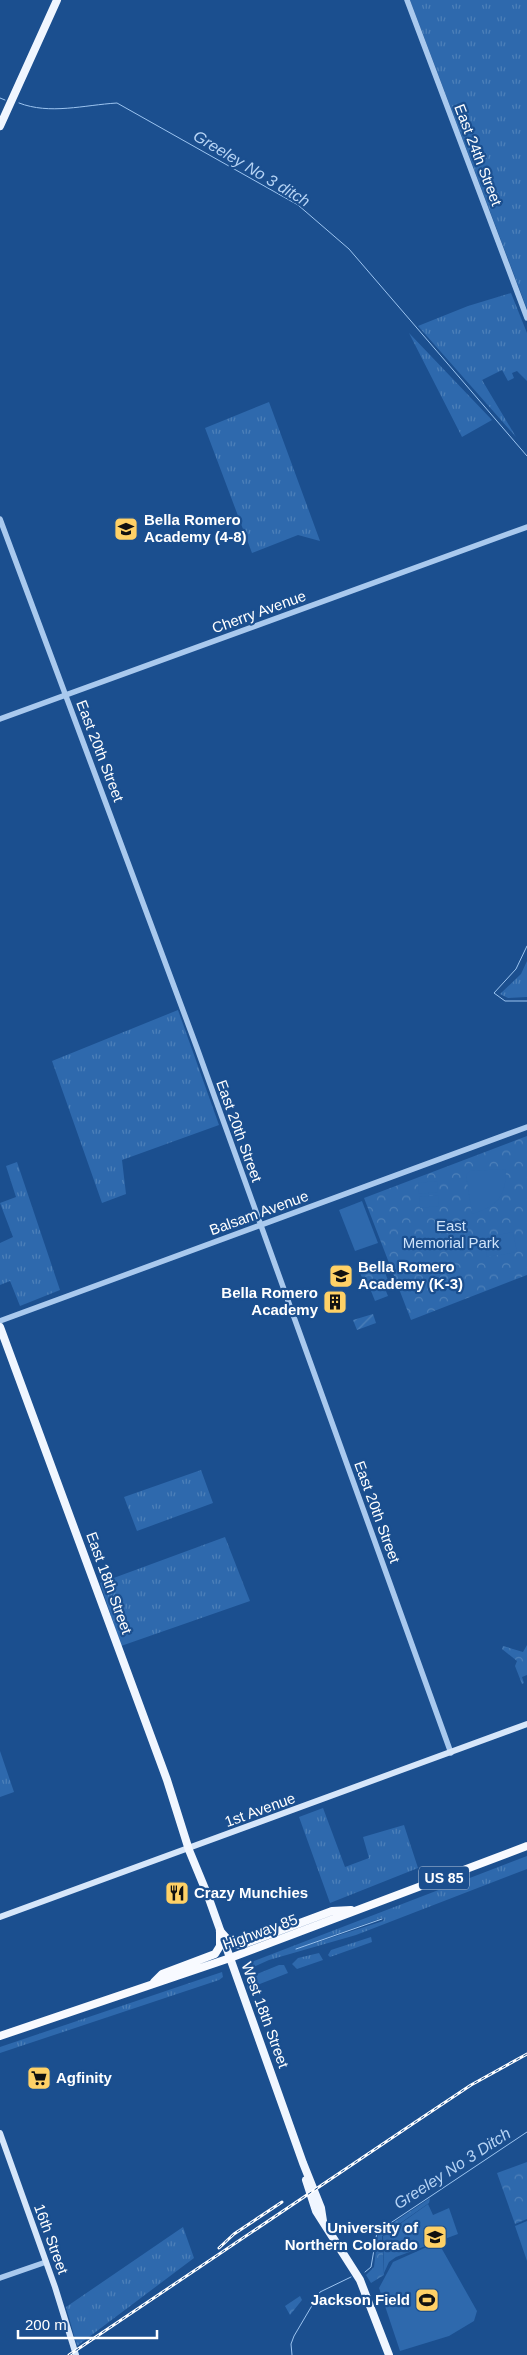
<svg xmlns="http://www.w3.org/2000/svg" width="527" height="2355" font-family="Helvetica,sans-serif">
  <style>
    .grass { fill: url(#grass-tufts); fill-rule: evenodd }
    .forest { fill: url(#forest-crowns) }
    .garden { fill: url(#garden-furrows) }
    .pitch { fill: #2e69ad }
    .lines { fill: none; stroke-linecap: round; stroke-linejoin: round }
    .stream { stroke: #9cc4f0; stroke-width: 1 }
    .tertiary { stroke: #a9c9ee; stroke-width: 5.5 }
    .secondary { stroke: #d6e6fa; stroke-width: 6 }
    .primary { stroke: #f0f6ff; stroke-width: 8 }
    .trunk { stroke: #f8faff; stroke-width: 8 }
    .rail-casing { stroke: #fff; stroke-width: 3 }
    .rail { stroke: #1b4f8f; stroke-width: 1; stroke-dasharray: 4; stroke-linecap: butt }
    .labels { text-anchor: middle; stroke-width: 4.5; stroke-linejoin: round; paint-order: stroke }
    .shield { fill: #1b4f8f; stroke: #bbcadd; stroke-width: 1 }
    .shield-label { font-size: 14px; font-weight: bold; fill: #fff }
    .street-label { font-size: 15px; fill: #fff; stroke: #1b4f8f }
    .poi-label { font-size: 15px; font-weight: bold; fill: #fff; stroke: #1b4f8f; text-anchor: start }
    .park-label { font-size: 15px; fill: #cfe3fa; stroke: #1b4f8f }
    .water-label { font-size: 16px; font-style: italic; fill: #b5d3f5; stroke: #1b4f8f }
  </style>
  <defs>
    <pattern id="grass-tufts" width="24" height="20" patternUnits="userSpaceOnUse" patternTransform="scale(1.25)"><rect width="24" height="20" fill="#2e69ad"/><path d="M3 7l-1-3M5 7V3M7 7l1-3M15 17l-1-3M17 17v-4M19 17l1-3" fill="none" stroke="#4d80b9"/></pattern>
    <pattern id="forest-crowns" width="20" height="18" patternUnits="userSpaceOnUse" patternTransform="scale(1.25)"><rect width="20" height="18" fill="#2e69ad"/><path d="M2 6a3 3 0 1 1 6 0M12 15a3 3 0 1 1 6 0" fill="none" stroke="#4d80b9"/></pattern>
    <pattern id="garden-furrows" width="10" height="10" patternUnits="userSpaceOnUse" patternTransform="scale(1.25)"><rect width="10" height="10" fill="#2e69ad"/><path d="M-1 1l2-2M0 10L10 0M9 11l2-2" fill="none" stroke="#4d80b9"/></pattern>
  </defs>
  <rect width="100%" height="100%" fill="#1b4f8f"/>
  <path class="grass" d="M410,0H527V309Z
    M511,293L527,333V381L517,371L512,373L514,378L508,381L502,370L482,380L516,437L418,326L468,306Z
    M409,333L492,420L462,437Z
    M269,402L320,541L298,535L252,553L205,428Z
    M527,961V997L508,998L500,994L521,974Z
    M178,1010L219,1125L122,1160L126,1194L102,1203L52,1061Z
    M17,1162L60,1290L20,1306L10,1281L0,1285V1243L13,1237L0,1203L16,1197L6,1166Z
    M201,1470L213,1503L137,1531L124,1497Z
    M225,1537L250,1601L121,1646L100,1583Z
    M0,1751L14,1792L0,1797Z
    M323,1808L345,1867L369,1858L363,1837L404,1825L418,1868L330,1903L299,1817Z
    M527,1856V1869L356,1935L269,1960L249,1969L244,1967L249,1963ZM382,1918L384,1919L383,1921L293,1950Z
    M371,1937L372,1942L330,1957L328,1955L331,1950Z
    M319,1953L323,1960L297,1969L292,1964L298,1958Z
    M279,1965H284L288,1973L247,1989V1980L252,1976Z
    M222,1972L223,1977L219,1980L0,2053V2047Z
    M183,2227L194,2258L77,2346L66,2307Z"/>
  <path class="forest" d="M527,1136V1275L411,1320L364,1198Z
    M381,1262L389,1283L367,1291L359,1270Z
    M527,1645V1675L522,1677L524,1683L522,1684L515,1666L517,1661L502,1649L503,1646L523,1652Z
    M527,2162V2219L515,2224L497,2173Z
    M430,2198L429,2203L382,2236L384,2275L371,2283L366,2275L374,2267L378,2233Z
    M300,2296L302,2300L290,2315L285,2306Z"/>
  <path class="garden" d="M373,1314L376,1323L357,1330L353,1320Z"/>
  <path class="pitch" d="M506,1169C506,1196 498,1206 472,1214L466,1175L470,1171Z
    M437,1181L438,1192L419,1194L418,1183Z
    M438,1195L439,1206L420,1208L419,1197Z
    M362,1201L378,1243L355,1251L339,1210Z
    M513,1232L517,1252L487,1257L484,1238Z
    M384,1286L388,1296L375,1301L371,1291Z
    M428,2204L433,2215L449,2208L458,2234L396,2257L389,2262L384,2273L383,2236Z
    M527,2221V2261L515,2226Z
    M438,2242L477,2311L474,2321L449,2336L400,2351L379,2288L393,2262Z"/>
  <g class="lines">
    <path class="stream" d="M0,98L5,100
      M19,103C50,115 84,105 117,103L298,205L349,249L527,456
      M527,946L516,969L494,993L505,1001H527
      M296,1949L382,1919
      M365,2272L371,2267L377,2232L527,2132
      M292,2355L291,2344L294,2336L320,2292L351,2277"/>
    <path class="tertiary" d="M407,0L527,318
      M0,519L197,1048L451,1753
      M0,719L527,527
      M0,1321L527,1127
      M0,2278L46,2262"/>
    <path class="secondary" d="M0,1917L527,1724
      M0,2133L55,2287L76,2355"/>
    <path class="primary" d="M0,126L57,0
      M0,1327L167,1780L189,1850L208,1896L303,2163L321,2208L323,2221
      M306,2180L316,2211L360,2280L389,2355"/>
    <path class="trunk" d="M220,1931L231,1943L241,1945L332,1911L351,1910
      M154,1982L162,1974L215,1954L220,1946V1931
      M0,2036L230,1958L527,1846"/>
    <g class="rail-casing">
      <path id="rail" d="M219,2248L234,2234L282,2202
        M69,2355L411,2125L471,2085L527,2054"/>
    </g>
    <use href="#rail" class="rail"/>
  </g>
  <defs>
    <g id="school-square" transform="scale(1.25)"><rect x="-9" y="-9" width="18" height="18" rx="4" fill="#ffd166" stroke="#1b4f8f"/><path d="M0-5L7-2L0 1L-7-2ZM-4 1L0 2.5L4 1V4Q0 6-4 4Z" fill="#111"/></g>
    <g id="building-square" transform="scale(1.25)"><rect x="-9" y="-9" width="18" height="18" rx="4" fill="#ffd166" stroke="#1b4f8f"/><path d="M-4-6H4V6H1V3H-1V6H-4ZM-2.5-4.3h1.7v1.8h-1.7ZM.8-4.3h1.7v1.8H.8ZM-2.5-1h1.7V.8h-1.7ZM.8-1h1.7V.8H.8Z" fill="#111"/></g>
    <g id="restaurant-square" transform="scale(1.25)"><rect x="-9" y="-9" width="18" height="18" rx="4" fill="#ffd166" stroke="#1b4f8f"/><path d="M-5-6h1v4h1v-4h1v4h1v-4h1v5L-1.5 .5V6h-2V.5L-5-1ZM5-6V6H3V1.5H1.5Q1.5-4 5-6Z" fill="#111"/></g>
    <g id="supermarket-square" transform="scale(1.25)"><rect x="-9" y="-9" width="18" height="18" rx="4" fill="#ffd166" stroke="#1b4f8f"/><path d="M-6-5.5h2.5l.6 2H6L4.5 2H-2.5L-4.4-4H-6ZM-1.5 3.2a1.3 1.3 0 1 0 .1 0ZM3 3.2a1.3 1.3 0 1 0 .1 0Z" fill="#111"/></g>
    <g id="university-square" transform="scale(1.25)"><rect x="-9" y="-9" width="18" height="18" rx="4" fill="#ffd166" stroke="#1b4f8f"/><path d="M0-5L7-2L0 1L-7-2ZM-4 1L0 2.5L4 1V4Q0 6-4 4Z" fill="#111"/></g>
    <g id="stadium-square" transform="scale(1.25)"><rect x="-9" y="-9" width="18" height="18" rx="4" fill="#ffd166" stroke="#1b4f8f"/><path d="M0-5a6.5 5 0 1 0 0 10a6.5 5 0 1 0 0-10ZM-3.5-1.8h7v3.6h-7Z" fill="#111"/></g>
  </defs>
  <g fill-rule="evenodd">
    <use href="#school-square" x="126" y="529"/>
    <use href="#school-square" x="341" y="1276"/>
    <use href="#building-square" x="335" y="1302"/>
    <use href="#restaurant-square" x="177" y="1893"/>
    <use href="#supermarket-square" x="39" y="2078"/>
    <use href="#university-square" x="435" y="2237"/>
    <use href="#stadium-square" x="427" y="2300"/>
  </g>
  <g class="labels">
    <rect class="shield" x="419" y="1866.5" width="50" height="23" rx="4"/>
    <g class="shield-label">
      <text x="444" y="1883">US 85</text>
    </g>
    <g class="street-label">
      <text transform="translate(478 155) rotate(69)" y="5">East 24th Street</text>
      <text transform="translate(259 612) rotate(-20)" y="5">Cherry Avenue</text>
      <text transform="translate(100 751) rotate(69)" y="5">East 20th Street</text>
      <text transform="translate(239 1131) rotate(70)" y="5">East 20th Street</text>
      <text transform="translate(259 1213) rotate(-20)" y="5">Balsam Avenue</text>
      <text transform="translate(377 1512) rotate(70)" y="5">East 20th Street</text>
      <text transform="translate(109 1583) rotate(70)" y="5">East 18th Street</text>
      <text transform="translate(260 1810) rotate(-20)" y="5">1st Avenue</text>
      <text transform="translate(260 1932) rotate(-20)" y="5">Highway 85</text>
      <text transform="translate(265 2015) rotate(70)" y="5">West 18th Street</text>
      <text transform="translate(51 2239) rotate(70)" y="5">16th Street</text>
    </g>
    <g class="poi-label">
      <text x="144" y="525">Bella Romero<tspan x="144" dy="17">Academy (4-8)</tspan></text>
      <text x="358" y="1272">Bella Romero<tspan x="358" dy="17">Academy (K-3)</tspan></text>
      <text x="318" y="1298" text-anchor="end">Bella Romero<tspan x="318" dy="17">Academy</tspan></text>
      <text x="194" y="1898">Crazy Munchies</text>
      <text x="56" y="2083">Agfinity</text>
      <text x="418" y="2233" text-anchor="end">University of<tspan x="418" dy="17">Northern Colorado</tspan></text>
      <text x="410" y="2305" text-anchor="end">Jackson Field</text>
    </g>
    <g class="park-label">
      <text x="451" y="1231">East<tspan x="451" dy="17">Memorial Park</tspan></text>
    </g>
    <g class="water-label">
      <text transform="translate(252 168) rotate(31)" y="6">Greeley No 3 ditch</text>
      <text transform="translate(452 2168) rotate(-33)" y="6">Greeley No 3 Ditch</text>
    </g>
  </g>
  <path d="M18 2330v8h139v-8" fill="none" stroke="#ffffff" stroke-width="2.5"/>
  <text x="25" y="2330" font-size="15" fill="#ffffff" stroke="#1b4f8f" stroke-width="4" paint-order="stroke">200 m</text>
</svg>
